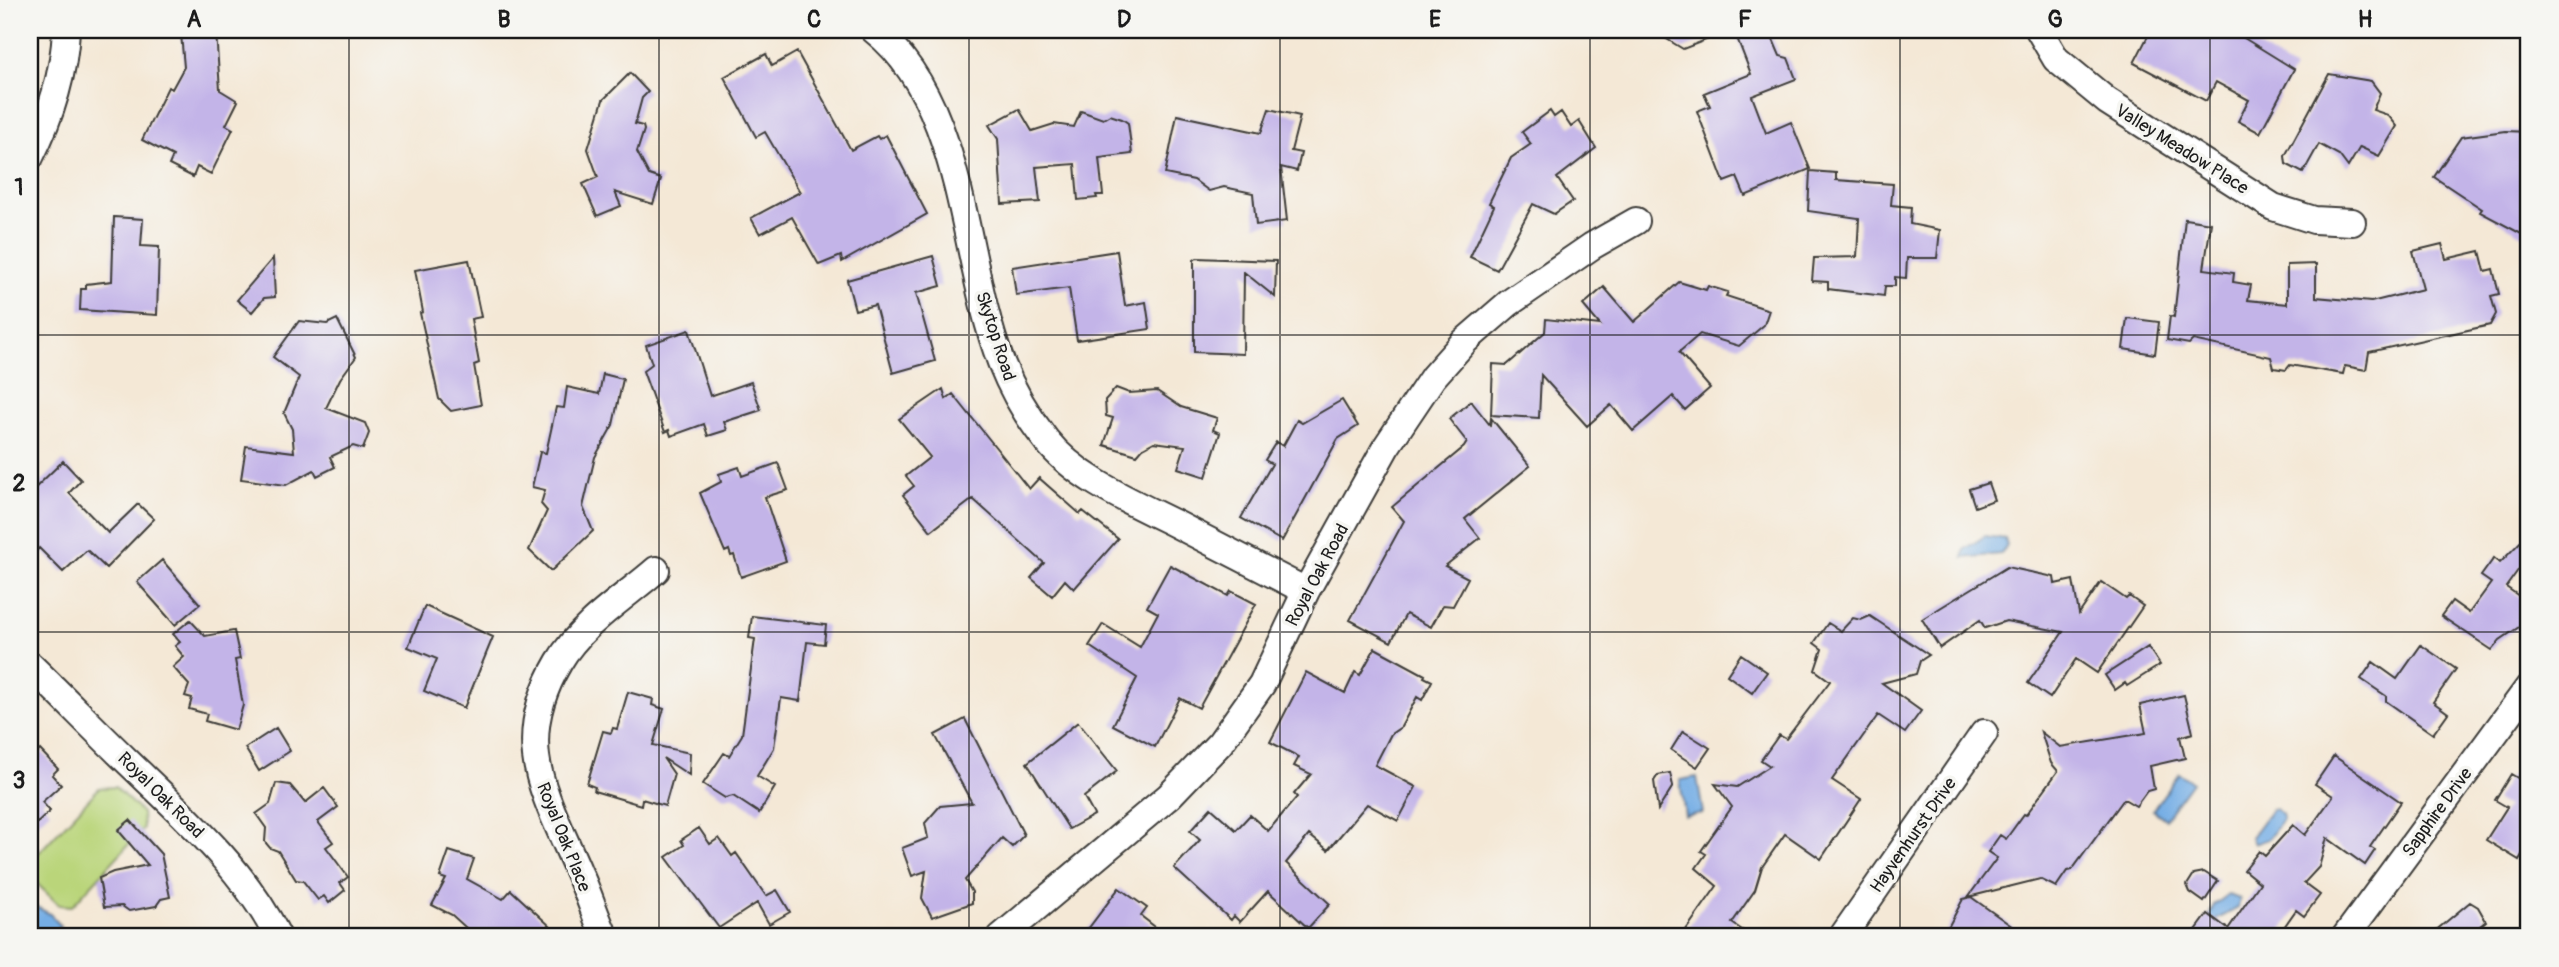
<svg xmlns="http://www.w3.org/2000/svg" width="2559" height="967" font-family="Pangolin,sans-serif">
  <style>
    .green { fill: #bad57a; stroke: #6b784b; stroke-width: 2 }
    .water { fill: #76aee5; stroke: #496580; stroke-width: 2 }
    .building { fill: #c3b4e8 }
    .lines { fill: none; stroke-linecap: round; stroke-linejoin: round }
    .minor-casing { stroke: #3c3b38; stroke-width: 30 }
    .minor { stroke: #fff; stroke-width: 26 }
    .grid { fill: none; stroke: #1c1c1c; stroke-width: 2; stroke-opacity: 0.55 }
    .labels { text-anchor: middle; stroke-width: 7; stroke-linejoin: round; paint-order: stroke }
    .street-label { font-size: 18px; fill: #1c1c1c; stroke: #f6f6f2 }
    .neatline { fill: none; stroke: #1c1c1c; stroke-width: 2.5 }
    .grid-label { font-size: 23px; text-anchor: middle; font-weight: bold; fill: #1c1c1c }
  </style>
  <rect width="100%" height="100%" fill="#f6f6f2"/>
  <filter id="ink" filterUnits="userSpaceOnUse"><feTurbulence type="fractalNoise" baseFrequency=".0143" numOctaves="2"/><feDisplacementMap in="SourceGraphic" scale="14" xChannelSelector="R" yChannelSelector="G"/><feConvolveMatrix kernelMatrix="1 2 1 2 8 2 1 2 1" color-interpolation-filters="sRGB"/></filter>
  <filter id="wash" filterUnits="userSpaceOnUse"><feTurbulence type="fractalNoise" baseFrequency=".00686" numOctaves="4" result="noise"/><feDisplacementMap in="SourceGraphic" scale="28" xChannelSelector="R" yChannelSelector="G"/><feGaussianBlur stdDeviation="1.57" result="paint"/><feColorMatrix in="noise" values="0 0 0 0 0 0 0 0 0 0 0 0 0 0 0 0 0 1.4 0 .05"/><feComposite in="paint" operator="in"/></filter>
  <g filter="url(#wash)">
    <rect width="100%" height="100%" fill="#f4e8d6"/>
    <path class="green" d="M115,787L142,813L143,829L72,906L59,905L30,877V862L99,788Z"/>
    <path class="water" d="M1985,536L2005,539L2007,546L2000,554L1963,558L1965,549Z
      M2179,773L2192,782L2165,819L2153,810Z
      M1697,777L1703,813L1685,816L1680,780Z
      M2275,809L2282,814L2283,819L2268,839L2254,844L2251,837L2271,810Z
      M2228,895L2240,899L2238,908L2214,921L2208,918L2214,905Z
      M31,904L50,914L61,926L53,937H46L30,926Z"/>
    <g id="blocks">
      <path class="building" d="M1652,30H1729V31L1683,49Z
        M1734,30H1769L1780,56L1788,58L1796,79L1752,96L1766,133L1791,122L1810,169L1745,196L1737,177L1724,182L1697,111L1710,106L1704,93L1751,74Z
        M2151,30H2215L2222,33L2231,30L2294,69L2260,133L2238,121L2249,100L2216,82L2206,101L2134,63Z
        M216,32L220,90L238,101L226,125L233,129L211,174L197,167L193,177L169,165L173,156L142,140L168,87L172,89L184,67L181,34Z
        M797,52L851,150L877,136L879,139L886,135L927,214L842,262L841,256L819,265L792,217L760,234L751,218L800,192L765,132L756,137L724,77L766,54L772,66Z
        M630,73L648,92L642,98L635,124L643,126L644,130L637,152L649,175L661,179L653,204L615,192L621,206L597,216L583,184L598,177L588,149L603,100Z
        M2329,74L2371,81L2380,93L2373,110L2388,115L2397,126L2379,156L2360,147L2348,167L2339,155L2319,144L2303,173L2286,164L2285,156Z
        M1019,109L1032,131L1054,124L1074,127L1081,111L1103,119L1110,115L1122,119L1128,123L1132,154L1099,158L1103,195H1096L1097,198L1078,200L1075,164L1036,167L1040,202L1002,204L998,139L989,125Z
        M1269,109L1300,116L1291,151L1301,153L1297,171L1281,167L1287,221L1256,225L1253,193L1224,187L1209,191L1194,180L1165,174L1177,115L1261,133Z
        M1550,111L1554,117L1561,112L1571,127L1579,121L1596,148L1557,178L1573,201L1554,214L1533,204L1497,270L1470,257L1494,206L1489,203L1511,158L1531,144L1522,132Z
        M2505,131L2529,132V238L2480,212L2482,209L2434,177L2461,137Z
        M1810,171L1836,173V180L1893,184L1891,205L1911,207L1910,224L1940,230L1937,258H1907L1906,278L1895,277V286H1885L1884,296L1828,289V282L1812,281L1814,258L1857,257L1859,218L1808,211Z
        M114,217L143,219L141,246L159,247L157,315L80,310L81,289H86V284L112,281Z
        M2185,219L2211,223L2204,269L2234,273L2233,282L2251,285L2248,300L2287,304V265L2316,264V297L2371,302L2423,289L2413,251L2442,244L2446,259L2480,251L2485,271L2493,269L2499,294L2491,296L2496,314L2490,325L2369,352L2366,370L2345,366L2343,374L2290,365L2286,370L2274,368L2271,357L2193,340L2189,344L2167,340L2170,316L2174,317Z
        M1117,251L1125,306L1146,302L1150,329L1077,340L1069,288L1016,295L1012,267Z
        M933,256L941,286L916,293L935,361L893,373L875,305L855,310L847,280Z
        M273,258L275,297L264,298L252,312L237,300Z
        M1197,258L1276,261L1275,297L1244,272L1243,354L1194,352V260Z
        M469,260L481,317L471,319L479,363L474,365L481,405L451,411L439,399L420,313L423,312L415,270Z
        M1679,282L1706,290L1708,286L1728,292L1726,296L1769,310L1764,325L1739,346L1700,334L1679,352L1710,388L1685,410L1673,396L1633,431L1611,405L1587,426L1541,375L1539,418L1491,415L1493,364L1507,365L1545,332L1546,319L1600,325L1583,305L1604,287L1634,322Z
        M2127,318L2159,322L2155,354L2123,349Z
        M337,319L356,357L340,379L326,408L365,423L369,433L363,449L353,446L330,457L335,467L317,476L314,470L286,485L241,479L246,446L294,452L292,429L284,413L299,377L273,357L299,321L327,324Z
        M689,330L710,396L751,382L761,410L724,422L727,430L708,436L704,424L671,436L669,430L665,432L643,371L652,364L646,345Z
        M603,374L623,379L613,425L595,457L583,507L593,531L551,571L529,550L547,511L541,504L545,490L532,487L540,452L546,453L556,407L564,408L567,387L599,394Z
        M1116,388L1129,393L1157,391L1181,407L1217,418L1213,430L1220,433L1206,477L1178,468L1185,446L1154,442L1143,448L1137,455L1104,445L1113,418L1106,416L1105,400Z
        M943,389L946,399L953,394L1029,489L1039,478L1080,514L1083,511L1118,539L1074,589L1065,580L1052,596L1031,578L1044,563L973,499L931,531L903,495L914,486L906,476L930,457L899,419Z
        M1342,400L1358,426L1338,439L1282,541L1241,518L1272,464L1265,460L1276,442L1283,446L1297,420L1302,423Z
        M1471,401L1490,425L1491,418L1530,466L1465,519L1480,538L1445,566L1468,578L1453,606L1443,605L1431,627L1406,614L1391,642L1350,620L1404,521L1392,507L1464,447L1467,442L1449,419Z
        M63,461L81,480L69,493L108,533L138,504L154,519L106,568L87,550L63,572L39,548L30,557V493Z
        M778,463L788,490L765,497L786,561L741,577L734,555L731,556L729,550L725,552L700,493L721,482L719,474L739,467L742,476Z
        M1988,483L1994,500L1975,507L1969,489Z
        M2529,533V555L2506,587L2529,603V609L2519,627L2500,640L2492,650L2441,616L2452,601L2469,613L2491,583L2481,576L2494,558L2500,563Z
        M162,560L200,604L175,625L137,582Z
        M1170,565L1228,596L1231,591L1256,604L1199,708L1180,698L1155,747L1113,725L1137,678L1089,646L1103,624L1140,647L1158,613L1147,607Z
        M2007,567L2054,577L2055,584L2073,580L2079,614L2101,582L2126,599L2129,596L2143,606L2097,673L2076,659L2050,698L2028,683L2063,632L2006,621L1985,628L1980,620L1940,648L1922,619Z
        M425,606L493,637L464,708L424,691L437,659L408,647Z
        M752,616L826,625L824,644L807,642L800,701L781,698L774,748L757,776L775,787L759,813L733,796L725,798L703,784L724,753L729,756L742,735L755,639L749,638Z
        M1870,616L1929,655L1920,661L1916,674L1882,683L1921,711L1905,733L1878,715L1832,780L1861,799L1821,859L1785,834L1762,867L1755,890L1732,923L1752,937H1681L1717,886L1696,868L1706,854L1701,851L1732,807L1715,784L1737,787L1770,766L1761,760L1779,735L1786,739L1830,681L1815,670L1822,649L1814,643L1828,623L1841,631L1853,618L1861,620Z
        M190,620L205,636L234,631L240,659L235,660L243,705L236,730L205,721L207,714L189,709L192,698L185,696L189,685L173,667L184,657L175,646L180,642L173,634Z
        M2421,645L2456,669L2433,702L2448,713L2433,734L2386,701V696L2361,679L2373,662L2397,679Z
        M2148,647L2160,665L2127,686L2125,683L2115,690L2105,675Z
        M1375,648L1425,675L1424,677L1432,681L1422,700L1417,697L1401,727L1391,734L1375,765L1416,787L1398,821L1367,804L1328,850L1309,835L1286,863L1330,904L1308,928L1268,891L1240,922L1234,916L1231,920L1174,868L1200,840L1190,831L1211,808L1236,830L1250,815L1268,831L1297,797L1294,794L1311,774L1294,766L1299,757L1270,742L1306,672L1345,693L1355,672L1360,675Z
        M1741,654L1767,672L1752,693L1727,675Z
        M628,692L653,699L652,705L664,709L653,745L690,753L689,775L663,758L674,774L665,806L642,799L641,805L594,791L595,787L587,784L603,731L611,733L613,728L617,729Z
        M2184,695L2193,733L2180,737L2185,758L2150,766L2154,789L2147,791L2136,806L2124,799L2072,870L2067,871L2056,887L2040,879L1968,897L1997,858L1988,852L2000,835L2006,839L2024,814L2026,815L2058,771L2051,763L2041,732L2060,747L2146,733L2140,705Z
        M965,719L1024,835L1012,847L1002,838L965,880L972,892V903L932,917L922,898L926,871L912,876L902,848L928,838L925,823L940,806L972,803L935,735Z
        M1078,722L1117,771L1084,797L1094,815L1069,829L1027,763Z
        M276,728L290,751L259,771L245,748Z
        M1683,731L1710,748L1697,767L1671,750Z
        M40,750L58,769L52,775L61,785L42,802L50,811L30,830V759Z
        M2334,756L2401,802L2370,847L2375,850L2365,865L2327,838L2319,867L2304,883L2320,895L2304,916L2296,910L2277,937H2191L2208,914L2228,929L2260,883L2244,870L2259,851L2265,856L2293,825L2305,835L2333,796L2315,784Z
        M1670,773L1673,786L1658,810L1654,781L1658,775Z
        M2511,774L2529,785V843L2519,860L2486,840L2507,807L2495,800Z
        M276,783L290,785L305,803L324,788L338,807L318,822L333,842L326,847L348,877L340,883L345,890L329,903L324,896L318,900L303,881L296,880L278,851L270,848L265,842L266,828L256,814L270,804Z
        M130,820L161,854L170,897L161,899L156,906L129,911L122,906L104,907L99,878L113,872L148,865L118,830Z
        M699,828L710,844L719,838L732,856L736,853L766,896L777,890L790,912L769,924L757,903L719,928L666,857L684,845L681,840Z
        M449,851L474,859L467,879L503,899L511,890L550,926L539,937H476L452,915L432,905L446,879L440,877Z
        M2204,872L2218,881L2204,902L2190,892L2187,885L2194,874Z
        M1119,888L1147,908L1141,916L1168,937H1082Z
        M1971,897L2027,937H1943L1963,899Z
        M2470,902L2478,907L2486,921L2467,937H2428Z"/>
    </g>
  </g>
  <g filter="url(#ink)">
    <use href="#blocks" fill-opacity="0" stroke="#3c3b38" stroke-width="2"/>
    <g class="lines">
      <g class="minor-casing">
        <path id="minor" d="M874,30C966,103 961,259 1001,362C1012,390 1027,416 1046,440C1077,479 1130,501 1174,523C1218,546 1262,568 1306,591
          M2039,30L2056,59L2107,101L2273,207L2314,220L2352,222
          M30,157C50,118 64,73 66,30
          M30,665C62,696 93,728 125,759C181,813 243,867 278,937
          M605,937C595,916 589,894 579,873C546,795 510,745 559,662C581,624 624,598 656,570
          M1001,937L1169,796L1220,743L1262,684L1306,591L1386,447L1433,377L1465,341L1509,303L1592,246L1636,221
          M1842,937L1984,733
          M2345,937L2529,687"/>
      </g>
      <use href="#minor" class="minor"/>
    </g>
  </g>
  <path class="grid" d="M349,30V937M659,30V937M969,30V937M1280,30V937M1590,30V937M1900,30V937M2210,30V937M30,335H2529M30,632H2529"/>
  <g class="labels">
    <g class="street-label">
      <text transform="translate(2182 149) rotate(32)" y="6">Valley Meadow Place</text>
      <text transform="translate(996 336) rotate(72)" y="6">Skytop Road</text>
      <text transform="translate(1317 575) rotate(-62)" y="6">Royal Oak Road</text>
      <text transform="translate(161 795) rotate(45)" y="6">Royal Oak Road</text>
      <text transform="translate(2437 812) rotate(-54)" y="6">Sapphire Drive</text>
      <text transform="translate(1913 835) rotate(-55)" y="6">Hayvenhurst Drive</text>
      <text transform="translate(564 837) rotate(68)" y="6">Royal Oak Place</text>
    </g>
  </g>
  <rect width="2559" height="967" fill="none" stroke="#f6f6f2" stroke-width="77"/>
  <rect x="38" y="38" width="2482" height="890" class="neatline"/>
  <g class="grid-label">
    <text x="194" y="27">A</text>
    <text x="504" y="27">B</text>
    <text x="814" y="27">C</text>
    <text x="1124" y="27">D</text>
    <text x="1435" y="27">E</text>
    <text x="1745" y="27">F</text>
    <text x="2055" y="27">G</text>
    <text x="2365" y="27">H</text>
    <text x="19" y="195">1</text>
    <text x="19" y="491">2</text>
    <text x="19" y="788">3</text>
  </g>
</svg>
